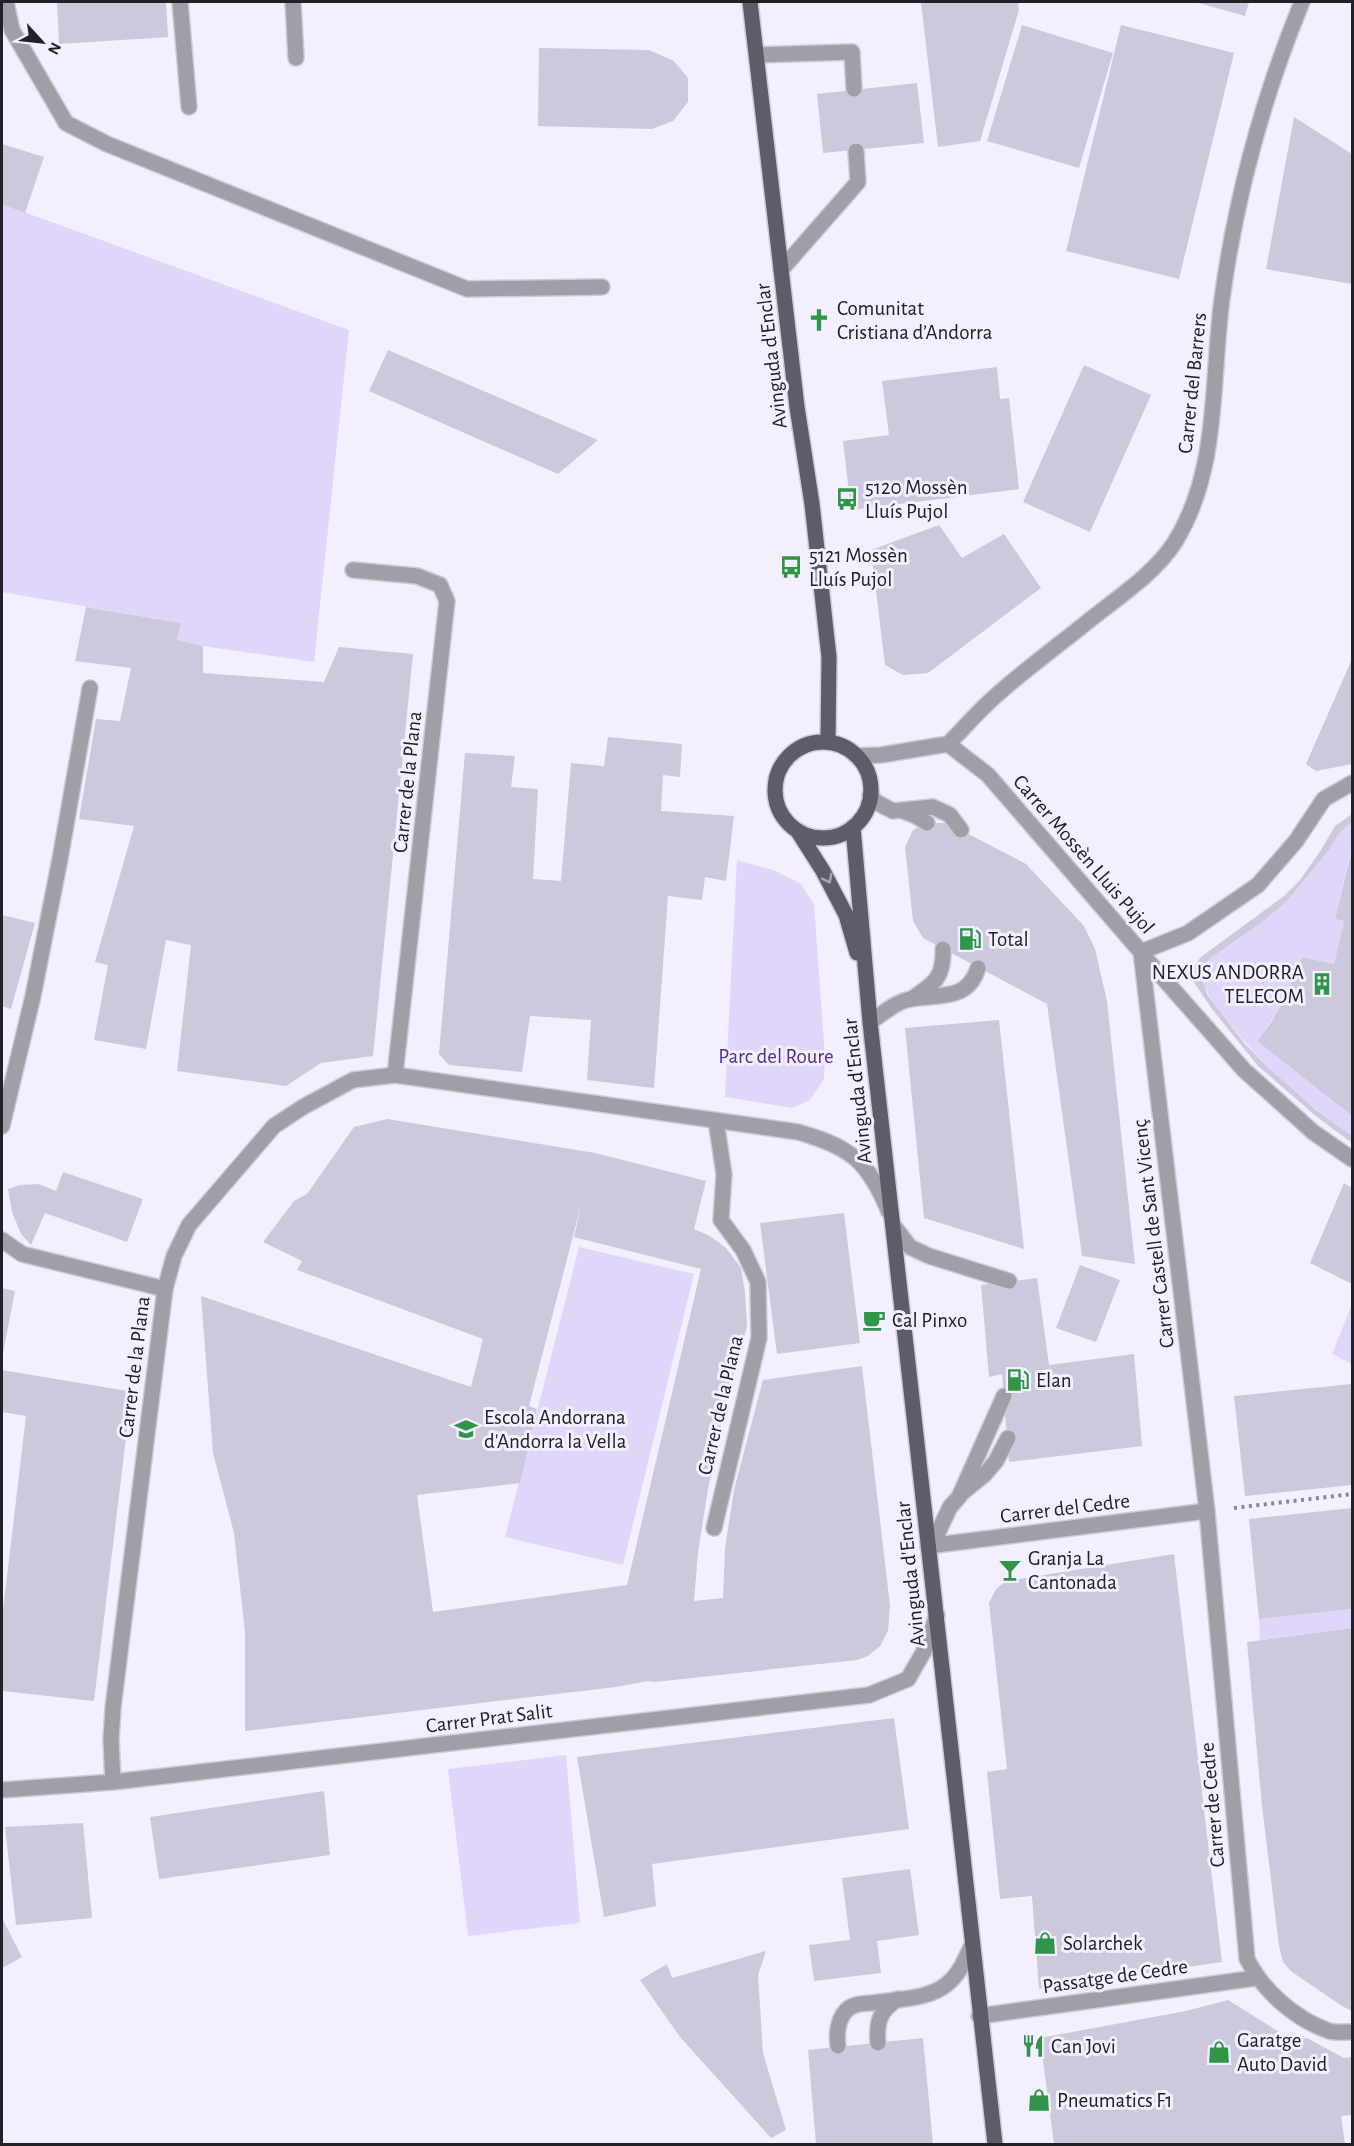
<svg xmlns="http://www.w3.org/2000/svg" width="1354" height="2146" font-family="'Alegreya Sans',sans-serif">
  <style>
    .green { fill: #e0d6fa }
    .building { fill: #cdc8dc; fill-rule: evenodd }
    .lines { fill: none; stroke-linecap: round; stroke-linejoin: round }
    .lane-casing { stroke: #cecad8; stroke-width: 18 }
    .street-casing { stroke: #cecad8; stroke-width: 18 }
    .primary-casing { stroke: #cecad8; stroke-width: 18 }
    .path { stroke: #8b8893; stroke-width: 4; stroke-dasharray: 3 4.5; stroke-linecap: butt }
    .lane { stroke: #a19ea7; stroke-width: 15 }
    .street { stroke: #a19ea7; stroke-width: 15 }
    .primary { stroke: #5f5b69; stroke-width: 15 }
    .oneway { stroke: #a9a5b4 }
    .labels { text-anchor: middle; stroke-width: 6; stroke-linejoin: round; paint-order: stroke }
    .poi-label { font-size: 21px; fill: #232128; stroke: #f3efff; text-anchor: start }
    .street-label { font-size: 21px; fill: #232128; stroke: #f3efff }
    .park-label { font-size: 21px; fill: #532f89; stroke: #f3efff }
  </style>
  <rect width="100%" height="100%" fill="#f3efff"/>
  <path class="green" d="M2,204L349,330L314,662L203,646L177,640L181,623L2,592Z
    M1352,822V846L1335,919L1344,921L1334,964L1302,957C1291,987 1277,1015 1257,1041L1352,1116V1136C1304,1102 1260,1064 1224,1016C1214,1002 1203,990 1200,972L1209,959L1261,923L1287,901L1329,850L1340,832Z
    M737,860L773,870L801,884L814,904L825,1058L824,1079L810,1100L792,1108L725,1097Z
    M579,1247L694,1274L623,1565L505,1537Z
    M1352,1304V1364L1332,1354Z
    M1352,1609V1628L1260,1640L1259,1619Z
    M566,1755L580,1923L468,1936L448,1769Z"/>
  <path class="building" d="M57,2H166L168,37L59,44Z
    M921,2H1018L1019,10L980,141L938,147Z
    M1195,2H1249L1245,16Z
    M1022,25L1113,53L1079,168L987,141Z
    M1121,25L1234,53L1179,279L1066,251Z
    M539,48L649,50L674,61L688,78V102L673,121L652,129L538,126Z
    M917,83L924,143L823,153L817,94Z
    M1294,117L1352,154V284L1266,269Z
    M2,144L44,157L25,213L2,204Z
    M388,350L598,440L558,474L369,391Z
    M1084,365L1151,395L1090,532L1023,502Z
    M997,367L1000,399L1009,398L1019,489L851,510L843,441L889,435L882,381Z
    M939,525L962,558L1004,534L1041,588L928,673L903,675L885,665L871,550Z
    M86,607L181,623L177,640L203,646V673L324,682L339,647L413,654L373,1056L321,1063L286,1086L177,1071L191,945L166,940L146,1049L94,1040L108,965L95,962L134,826L79,819L96,719L120,721L131,668L75,661Z
    M1352,659V764L1316,771L1306,764Z
    M608,737L682,744L680,777L663,775L661,811L734,816L726,881L705,877L702,900L668,896L654,1088L587,1080L591,1020L530,1016L522,1072L449,1065L439,1054L465,753L515,756L511,787L538,789L533,879L561,881L571,763L604,766Z
    M1352,814V822L1340,832L1329,850L1287,901L1261,923L1209,959L1200,972L1207,994L1245,1044L1270,1069L1316,1110L1352,1136V1143L1317,1117L1258,1066L1212,1009L1191,978L1194,966L1201,957L1284,896L1300,880L1321,850L1335,826Z
    M927,823H947L1026,864L1084,926L1095,949L1107,1001L1135,1264L1082,1256L1047,1004L923,938L913,921L905,847L913,830Z
    M1352,849V1116L1257,1041L1270,1024L1286,996L1302,957L1334,964L1344,921L1335,919Z
    M2,915L35,923L11,1009L2,1006Z
    M999,1020L1024,1249L924,1218L905,1028Z
    M387,1119L595,1153L706,1181L694,1229L710,1236L726,1248L741,1268L745,1292L747,1327L727,1396L708,1489L698,1552L694,1601L723,1598L725,1548L734,1490L763,1380L862,1366L890,1606L888,1631L880,1646L868,1656L857,1660L655,1682L648,1681L616,1687L245,1731V1632L234,1533L213,1453L201,1296L471,1387L483,1339L297,1270L302,1261L263,1242L294,1201L307,1194L354,1127ZM582,1201L574,1237L701,1269L627,1585L433,1612L417,1495L520,1483L537,1409L529,1406Z
    M63,1172L143,1199L127,1242L45,1213L31,1245L21,1234L12,1212L8,1189L20,1185L39,1184L56,1191Z
    M1344,1183L1352,1188V1284L1310,1263Z
    M844,1213L860,1343L777,1354L760,1223Z
    M1080,1265L1120,1280L1096,1342L1056,1328Z
    M1037,1278L1049,1365L1134,1354L1142,1446L1009,1462L1002,1374L989,1377L981,1285Z
    M2,1288L15,1291L3,1353H2Z
    M2,1370L133,1392L127,1430L94,1701L2,1691V1618L26,1416L2,1412Z
    M1352,1384V1485L1245,1496L1234,1396Z
    M1352,1508V1609L1259,1619L1249,1519Z
    M1174,1554L1222,1962L1039,1989L1032,1896L1000,1899L987,1772L1007,1769L989,1603L996,1589L1006,1581Z
    M1352,1628V2011L1342,2006L1292,1972L1283,1962L1279,1946L1262,1806L1247,1642Z
    M894,1718L909,1829L652,1864L656,1906L604,1917L577,1757Z
    M324,1791L330,1855L159,1879L150,1817Z
    M83,1823L92,1918L16,1925L5,1827Z
    M910,1869L919,1935L877,1941L881,1973L814,1981L809,1945L850,1940L842,1878Z
    M2,1918L22,1957L2,1968Z
    M766,1951L758,1975L763,2053L786,2130L771,2138L680,2037L640,1980L667,1964L672,1978Z
    M1228,2000L1292,2040L1307,2038L1344,2058L1352,2057V2115L1341,2116L1345,2144H1054L1040,2038L1186,2011Z
    M923,2038L933,2144H816L808,2050Z"/>
  <g class="lines">
    <g class="lane-casing">
      <path id="lane" d="M6,2L12,30L66,123L107,144L467,289L602,287
        M180,2L189,107
        M293,2L296,58
        M757,55L852,52L854,89
        M781,270L858,182L856,151
        M353,570L417,576L440,585L447,601L395,1075
        M870,795L876,802L893,811L933,807L950,815L961,830
        M903,811L916,816L927,823
        M913,998C935,983 944,977 943,949
        M870,1022C881,1015 894,1003 907,1000C937,993 967,1003 978,968
        M2,1126L33,996L60,859L90,688
        M893,1225L910,1247L929,1256L1009,1281
        M2,1240L22,1254L165,1289
        M962,1493L985,1474L996,1461L1008,1438
        M932,1545L950,1507L959,1497L1004,1396
        M979,2016L1256,1978
        M878,2043C876,2022 880,2010 898,1999
        M838,2046C836,2034 838,2016 849,2008C855,2004 865,2003 872,2003C896,1999 928,2000 947,1984C960,1974 965,1959 972,1945"/>
    </g>
    <g class="street-casing">
      <path id="street" d="M948,744C962,730 975,715 989,702C1021,672 1058,646 1091,619C1120,596 1155,573 1175,542C1220,469 1211,380 1222,299C1236,196 1263,97 1302,2
        M948,744L988,775L1141,952L1188,933L1258,885L1296,841L1324,799L1352,783
        M856,756L881,755L948,744
        M1141,952L1207,1511L1247,1959C1263,1991 1295,2019 1329,2031C1336,2033 1345,2032 1352,2032
        M1141,953L1244,1070L1313,1132L1352,1159
        M714,1528L759,1338L758,1282L743,1250L721,1220L724,1174L716,1121
        M928,1546L1207,1511
        M113,1782L111,1740L113,1708L165,1289L174,1256L189,1225L274,1126L303,1107L353,1080L395,1075L798,1132C851,1147 868,1161 889,1212
        M2,1790L113,1782L869,1695L908,1679L924,1651L937,1615"/>
    </g>
    <g class="primary-casing">
      <path id="primary" d="M750,2L797,407L812,504L829,657L828,742
        M775 790a48 48 0 1 1 96 0a48 48 0 1 1-96 0Z
        M853,827L870,1022L995,2144
        M797,830L823,871L846,915L857,953"/>
    </g>
    <path class="path" d="M1234,1508L1352,1494"/>
    <use href="#lane" class="lane"/>
    <use href="#street" class="street"/>
    <use href="#primary" class="primary"/>
  </g>
  <defs><path id="oneway-chevron" d="M-2-3.5L2.5 0L-2 3.5" fill="none" stroke-width="1.6" stroke-linecap="round" stroke-linejoin="round" transform="scale(1.5)"/></defs>
  <use class="oneway" href="#oneway-chevron" transform="translate(828 879) rotate(63)"/>
  <defs>
    <g id="church-bare" transform="scale(1.8)"><path d="M-1.2-6h2.4v3.5h3.3v2.4h-3.3V6h-2.4V-.1h-3.3v-2.4h3.3Z" fill="#309449" stroke="#f3efff" stroke-width="2.5" paint-order="stroke"/></g>
    <g id="bus-bare" transform="scale(1.8)"><path d="M-5-6H5V4H4V6H2V4H-2V6H-4V4H-5ZM-3.5-4V0h7V-4ZM-3.5 1.2v1.5H-2V1.2ZM2 1.2v1.5H3.5V1.2Z" fill="#309449" stroke="#f3efff" stroke-width="2.5" paint-order="stroke"/></g>
    <g id="fuel-bare" transform="scale(1.8)"><path d="M-5.5-6h7V0h2V4h1.3V-2.5L3-4.5l.8-.8L6-3V5H2.5V1h-1V6h-7ZM-4.2-4.7v3.2H.2V-4.7Z" fill="#309449" stroke="#f3efff" stroke-width="2.5" paint-order="stroke"/></g>
    <g id="building-bare" transform="scale(1.8)"><path d="M-4-6H4V6H1V3H-1V6H-4ZM-2.5-4.3h1.7v1.8h-1.7ZM.8-4.3h1.7v1.8H.8ZM-2.5-1h1.7V.8h-1.7ZM.8-1h1.7V.8H.8Z" fill="#309449" stroke="#f3efff" stroke-width="2.5" paint-order="stroke"/></g>
    <g id="cafe-bare" transform="scale(1.8)"><path d="M-5.5-4.5H6V0H3Q3 3.5 0 3.5H-2.5Q-5.5 3.5-5.5 0ZM3-3.2v2h1.7v-2ZM-6 4.5H4V6H-6Z" fill="#309449" stroke="#f3efff" stroke-width="2.5" paint-order="stroke"/></g>
    <g id="school-bare" transform="scale(1.8)"><path d="M0-5L7-2L0 1L-7-2ZM-4 1L0 2.5L4 1V4Q0 6-4 4Z" fill="#309449" stroke="#f3efff" stroke-width="2.5" paint-order="stroke"/></g>
    <g id="bar-bare" transform="scale(1.8)"><path d="M-6-5H6L.8 .8V4.5H3.5V6h-7V4.5H-.8V.8Z" fill="#309449" stroke="#f3efff" stroke-width="2.5" paint-order="stroke"/></g>
    <g id="shop-bare" transform="scale(1.8)"><path d="M-5-2.5h2.3a2.7 3.5 0 0 1 5.4 0H5L5.5 6h-11ZM-1.5-2.5h3a1.5 2.3 0 0 0-3 0Z" fill="#309449" stroke="#f3efff" stroke-width="2.5" paint-order="stroke"/></g>
    <g id="restaurant-bare" transform="scale(1.8)"><path d="M-5-6h1v4h1v-4h1v4h1v-4h1v5L-1.5 .5V6h-2V.5L-5-1ZM5-6V6H3V1.5H1.5Q1.5-4 5-6Z" fill="#309449" stroke="#f3efff" stroke-width="2.5" paint-order="stroke"/></g>
  </defs>
  <g fill-rule="evenodd">
    <use href="#church-bare" x="819" y="320"/>
    <use href="#bus-bare" x="847" y="499"/>
    <use href="#bus-bare" x="791" y="567"/>
    <use href="#fuel-bare" x="970" y="939"/>
    <use href="#building-bare" x="1322" y="984"/>
    <use href="#cafe-bare" x="874" y="1320"/>
    <use href="#fuel-bare" x="1018" y="1380"/>
    <use href="#school-bare" x="466" y="1429"/>
    <use href="#bar-bare" x="1010" y="1570"/>
    <use href="#shop-bare" x="1045" y="1943"/>
    <use href="#restaurant-bare" x="1033" y="2046"/>
    <use href="#shop-bare" x="1219" y="2052"/>
    <use href="#shop-bare" x="1039" y="2100"/>
  </g>
  <g class="labels">
    <g class="poi-label">
      <text x="837" y="315">Comunitat<tspan x="837" dy="24">Cristiana d’Andorra</tspan></text>
      <text x="865" y="494">5120 Mossèn<tspan x="865" dy="24">Lluís Pujol</tspan></text>
      <text x="809" y="562">5121 Mossèn<tspan x="809" dy="24">Lluís Pujol</tspan></text>
      <text x="988" y="946">Total</text>
      <text x="1304" y="979" text-anchor="end">NEXUS ANDORRA<tspan x="1304" dy="24">TELECOM</tspan></text>
      <text x="892" y="1327">Cal Pinxo</text>
      <text x="1036" y="1387">Elan</text>
      <text x="484" y="1424">Escola Andorrana<tspan x="484" dy="24">d'Andorra la Vella</tspan></text>
      <text x="1028" y="1565">Granja La<tspan x="1028" dy="24">Cantonada</tspan></text>
      <text x="1063" y="1950">Solarchek</text>
      <text x="1237" y="2047">Garatge<tspan x="1237" dy="24">Auto David</tspan></text>
      <text x="1051" y="2053">Can Jovi</text>
      <text x="1057" y="2107">Pneumatics F1</text>
    </g>
    <g class="street-label">
      <text transform="translate(771 356) rotate(-97)" y="7">Avinguda d'Enclar</text>
      <text transform="translate(1192 383) rotate(-84)" y="7">Carrer del Barrers</text>
      <text transform="translate(407 782) rotate(-84)" y="7">Carrer de la Plana</text>
      <text transform="translate(1084 854) rotate(49)" y="7">Carrer Mossèn Lluis Pujol</text>
      <text transform="translate(857 1091) rotate(-96)" y="7">Avinguda d'Enclar</text>
      <text transform="translate(1153 1234) rotate(-97)" y="7">Carrer Castell de Sant Vicenç</text>
      <text transform="translate(134 1367) rotate(-83)" y="7">Carrer de la Plana</text>
      <text transform="translate(720 1405) rotate(-77)" y="7">Carrer de la Plana</text>
      <text transform="translate(1065 1508) rotate(-7)" y="7">Carrer del Cedre</text>
      <text transform="translate(910 1574) rotate(-96)" y="7">Avinguda d'Enclar</text>
      <text transform="translate(489 1718) rotate(-7)" y="7">Carrer Prat Salit</text>
      <text transform="translate(1212 1805) rotate(-95)" y="7">Carrer de Cedre</text>
      <text transform="translate(1115 1976) rotate(-8)" y="7">Passatge de Cedre</text>
    </g>
    <g class="park-label">
      <text x="776" y="1063">Parc del Roure</text>
    </g>
  </g>
  <rect width="1354" height="2146" fill="none" stroke="#232128" stroke-width="6"/>
  <g transform="translate(42 42) rotate(117)" stroke="#f3efff" stroke-width="4.5" paint-order="stroke">
  <path d="M0-4.5L10 22L0 15L-10 22Z" fill="#232128"/>
  <text y="-9" font-size="16" font-weight="bold" text-anchor="middle" fill="#232128">N</text>
  </g>
</svg>
